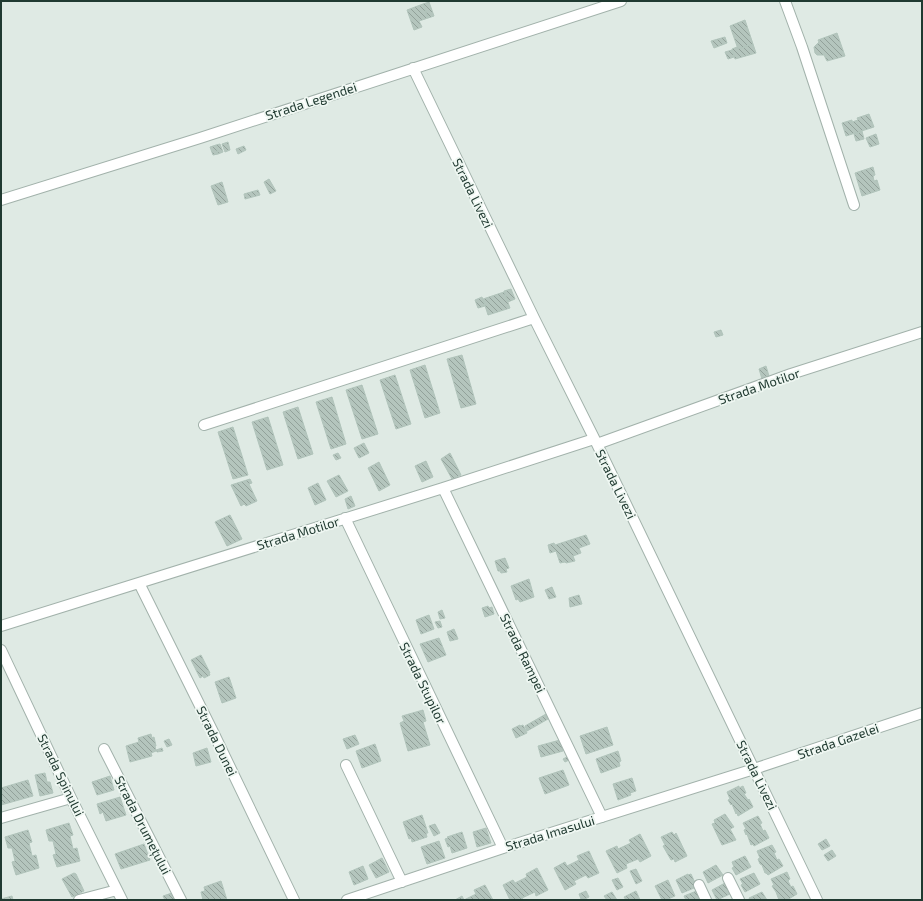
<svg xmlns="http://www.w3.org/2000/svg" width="923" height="901" font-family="'Exo 2',sans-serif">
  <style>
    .building { fill: url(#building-back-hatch); stroke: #b1c4bb }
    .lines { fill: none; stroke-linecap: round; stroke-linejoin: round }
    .minor-casing { stroke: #a2b2ab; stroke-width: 12 }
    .minor { stroke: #fff; stroke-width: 10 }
    .labels { text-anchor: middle; stroke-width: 3.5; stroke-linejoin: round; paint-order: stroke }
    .street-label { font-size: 13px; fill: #203a31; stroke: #eff7f2 }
  </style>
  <defs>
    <pattern id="building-back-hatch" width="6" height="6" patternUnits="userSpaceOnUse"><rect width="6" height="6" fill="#b4c5bd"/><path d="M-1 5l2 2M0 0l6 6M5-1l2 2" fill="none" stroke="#92a19a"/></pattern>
  </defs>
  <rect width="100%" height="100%" fill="#dfeae4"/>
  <path class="building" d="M429,2L434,16L428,18L423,4Z
    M423,4L428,18L419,21L422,27L414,30L407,10Z
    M745,20L753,44L738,49L730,26Z
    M837,33L845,56L827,61L824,55H817L815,53L814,47L819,42L818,40Z
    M725,37L727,43L714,48L711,41Z
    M753,44L756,53L735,59L732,49L737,47L738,49Z
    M732,50L734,57L728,59L725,52Z
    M869,114L874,127L846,136L842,123L852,120V122L858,120L857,118Z
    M862,131L864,139L856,141L854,134Z
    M876,134L879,144L870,147L866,138Z
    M228,142L230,150L225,152L222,144Z
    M220,144L223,152L218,154L216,145Z
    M216,145L218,154L213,155L210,147Z
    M244,146L246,150L238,154L236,149Z
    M873,167L875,175L873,176L874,181L877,180L880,190L862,196L855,173Z
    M269,179L276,191L270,194L264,182Z
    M222,182L228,202L218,205L211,186Z
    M258,190L260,195L245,199L244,194Z
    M511,289L515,299L508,302L504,291Z
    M504,292L510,308L488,315L483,299Z
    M482,297L485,306L478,308L475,300Z
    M721,330L723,335L716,337L714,332Z
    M462,355L476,404L461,408L447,359Z
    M425,365L440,413L425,418L410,370Z
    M766,366L769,376L762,379L759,369Z
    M395,375L411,424L396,429L380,380Z
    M362,385L378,434L362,439L346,390Z
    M332,397L346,444L331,449L316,402Z
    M298,407L313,454L298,459L283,412Z
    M268,417L283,465L267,470L252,422Z
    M233,427L248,475L233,479L218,432Z
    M364,443L369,453L359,458L354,448Z
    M338,453L341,458L336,460L333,455Z
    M450,453L461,475L452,479L441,459Z
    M426,461L433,477L422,482L415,466Z
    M379,462L390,485L379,491L368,468Z
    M339,475L348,491L336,497L327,481Z
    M250,479L252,483L249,484L257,501L246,506L244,504L241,506L231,485Z
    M318,483L326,500L315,505L308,488Z
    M351,496L355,506L348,509L345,499Z
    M230,515L242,539L227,546L215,522Z
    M586,535L590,544L579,548L581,553L573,556L575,561L566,563L565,562L560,563L556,551L550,553L548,545L554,543L555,545Z
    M505,558L509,568L506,569L507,572L501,573L500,571H498L495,561Z
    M529,579L534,597L520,602L518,599L516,600L511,586Z
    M552,587L556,597L549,599L545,590Z
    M579,595L582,604L570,607L569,598Z
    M488,606L489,608L492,607L494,614L485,617L482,608Z
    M442,610L445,618L440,619L438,612Z
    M429,615L434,629L421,634L416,620Z
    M440,621L442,627L438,628L435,622Z
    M454,629L458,639L450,641L447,632Z
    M439,638L446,655L428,662L420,644Z
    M201,655L210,673H209L210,675L204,678L203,676L200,678L191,660Z
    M229,677L236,698L222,703L215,682Z
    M423,710L426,721L423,722L430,745L408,751L400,723L404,721L402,716Z
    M546,714L548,719L527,731L525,726Z
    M520,725V726L523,725L527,733L516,738L512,729Z
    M607,727L613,745L586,754L580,736Z
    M151,734L152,738L154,737L156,746H155L156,751L151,753L152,756L130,762L126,746L139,742L138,738Z
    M355,735L359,744L347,749L343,739Z
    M169,739L172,745L167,747L164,741Z
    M560,740L563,751L541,757L538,746Z
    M375,744L381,761L362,768L356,751Z
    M162,748L163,751L157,752L156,750Z
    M207,748L211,762L196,766L193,753Z
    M618,751L621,761L619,762L620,766L601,773L596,759Z
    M567,757L569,760L565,762L563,759Z
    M563,770L569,785L545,794L539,778Z
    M45,773L47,782H50L53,793L40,796L35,775Z
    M110,776L114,790L97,795L92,782Z
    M632,778L636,791L630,793L631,795L618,800L613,784Z
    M28,780L33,796L1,805V788Z
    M739,786V788L743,786L746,793L744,794L748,800L749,799L753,807L738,816L737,813L736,814L732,804L731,805L728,800L730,799L727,792Z
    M120,797L126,815L106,821L103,812L100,814L97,804Z
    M725,814L734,827L730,829L736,840L722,845L712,824L715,823L714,820Z
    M422,815L428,833H426L427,837L412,842L411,838L409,839L403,822Z
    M758,816L762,823L760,824L763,831L765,830L769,838L754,846L753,844L751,845L747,834L746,835L744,830L746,829L743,823Z
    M69,823L73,835L70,836L73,849L77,848L80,861L57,867L53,855L56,854L53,841H49L46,830Z
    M435,824L440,833L434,836L429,826Z
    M486,828L491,843L477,847L473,832Z
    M28,830L32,842L29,843L32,856L36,855L39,868L16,875L12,862L15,861L12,848H8L5,837Z
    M462,832L467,848L452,853L450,846L448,847L445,839L448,838L447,837Z
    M672,832L674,835L676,833L687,856L675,862L674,859L671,860L663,846L665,845L661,837Z
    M640,834L651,856L640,862L638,859L626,864L627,868L617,873L606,851L617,846L618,849L631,843L629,840Z
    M826,839L830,846L822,850L818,844Z
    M439,841L445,858L427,864L421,847Z
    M144,844L150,860L121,869L115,854Z
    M772,845L776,852L774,853L777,860L779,859L783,866L768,875L766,873H765L762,865L760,864L758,859L760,858L757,851Z
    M832,850L836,856L828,861L824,855Z
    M589,851L599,873L588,878L586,875L574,881L576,884L565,890L554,868L565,862L567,866L579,860L577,856Z
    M745,856L751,867L736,875L732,868L734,867L732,862Z
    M382,858L389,872L376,878L369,865Z
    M716,865L723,875L708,883L703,872Z
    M363,866L368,879L354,885L349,872Z
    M537,868L548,890L536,896L535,892L522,898L523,900H510L503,885L513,880L515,883L527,877L526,874Z
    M636,869L642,881L636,884L630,871Z
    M787,872L790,879L788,881L791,887L793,886L797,894L787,900H779L776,892L772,886L774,885L771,879Z
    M74,873L76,874L84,891L72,897L62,879Z
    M754,873L760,884L745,892L741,885L743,884L740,879Z
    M688,874V875L691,874L696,885L694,886V888L682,893L676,880Z
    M618,878L623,887L617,890L612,880Z
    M668,880L675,896L666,900H662L655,886Z
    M221,881L227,900H203L201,892L205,891L204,887Z
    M725,883L732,893L717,900L712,890Z
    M485,885L493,900H455L462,896L464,900L476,894L474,890Z
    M699,890L704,900H686L684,896Z
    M586,891L589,897L583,900L582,898L581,899L579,894Z
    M636,891L640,900H626L624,897Z
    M175,892L177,899L165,900L163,896Z
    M612,892L617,900H607L604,896Z
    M762,892L767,900H750L749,898Z
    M12,896L13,900H1V899Z"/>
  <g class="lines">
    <g class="minor-casing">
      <path id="minor" d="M785,1L802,47L854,205
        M413,68L534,318L597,444L817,900
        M1,200L200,138L621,1
        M204,425L534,318
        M597,444L791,374L922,332
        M443,488L602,817
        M345,518L503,848
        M139,583L215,736L294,900
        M1,626L443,488L594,439
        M1,650L71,798L122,900
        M104,749L181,900
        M346,765L402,882
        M1,818L71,798
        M728,878L739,900
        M699,885L706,900
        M79,900L117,890
        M347,900L503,848L754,769L922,713"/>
    </g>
    <use href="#minor" class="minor"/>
  </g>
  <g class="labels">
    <g class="street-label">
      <text transform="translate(311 101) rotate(-18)" y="5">Strada Legendei</text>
      <text transform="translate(473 193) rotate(64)" y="5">Strada Livezi</text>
      <text transform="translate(759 386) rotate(-19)" y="5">Strada Motilor</text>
      <text transform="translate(616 484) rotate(64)" y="5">Strada Livezi</text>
      <text transform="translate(298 533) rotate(-17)" y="5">Strada Motilor</text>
      <text transform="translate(523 653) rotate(64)" y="5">Strada Rampei</text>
      <text transform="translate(423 683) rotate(64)" y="5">Strada Stupilor</text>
      <text transform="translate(217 741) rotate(64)" y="5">Strada Dunei</text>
      <text transform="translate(838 741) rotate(-19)" y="5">Strada Gazelei</text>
      <text transform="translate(61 775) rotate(64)" y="5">Strada Spinului</text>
      <text transform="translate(757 775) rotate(64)" y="5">Strada Livezi</text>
      <text transform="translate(143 825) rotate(63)" y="5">Strada Drumețului</text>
      <text transform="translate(550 833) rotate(-17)" y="5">Strada Imasului</text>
    </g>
  </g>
  <rect width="923" height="901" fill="none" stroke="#203a31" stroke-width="4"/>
</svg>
